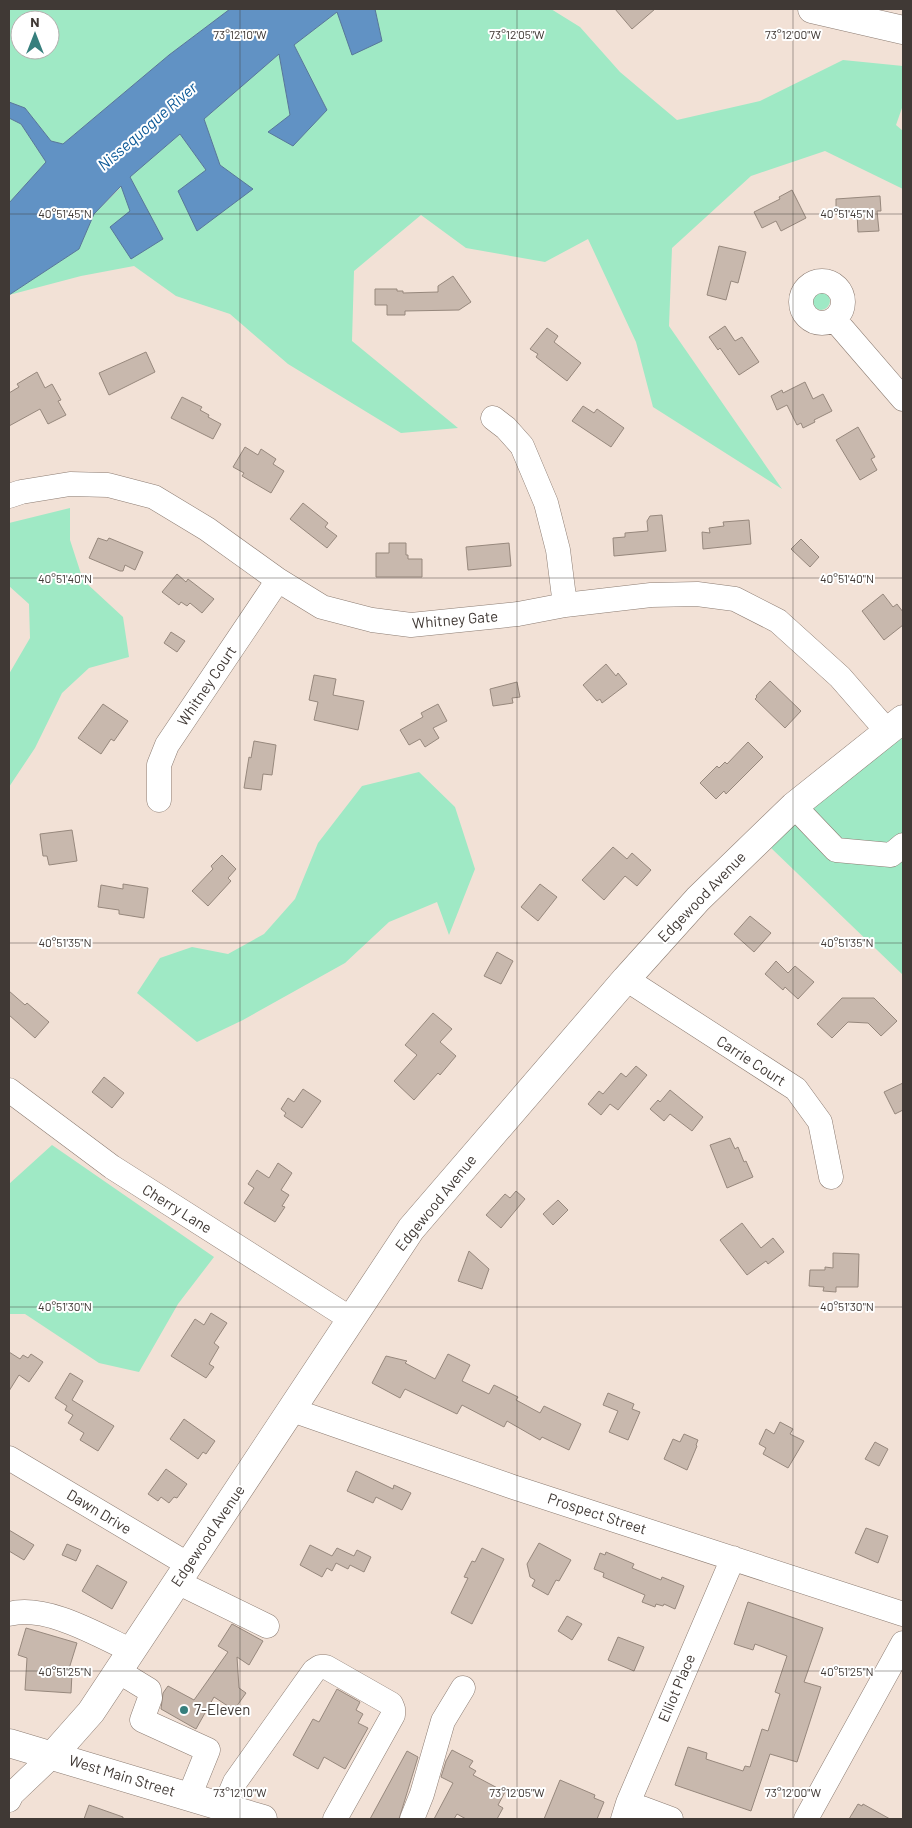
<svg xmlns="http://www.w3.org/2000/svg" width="912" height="1828" font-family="Barlow,sans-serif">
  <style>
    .green { fill: #9fe9c5; fill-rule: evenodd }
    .water { fill: #6192c4; stroke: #577799 }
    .building { fill: #c8b8ad; stroke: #97887d }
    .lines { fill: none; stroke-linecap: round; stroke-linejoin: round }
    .minor-casing { stroke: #8c7c72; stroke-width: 25 }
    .major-casing { stroke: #8c7c72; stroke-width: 29 }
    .minor { stroke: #fff; stroke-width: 24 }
    .major { stroke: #fff; stroke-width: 28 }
    .ticks { fill: none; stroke: #403935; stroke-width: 1; stroke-opacity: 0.45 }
    .poi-dot { fill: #367f7d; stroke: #fff; stroke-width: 2 }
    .labels { text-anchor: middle; stroke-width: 4; stroke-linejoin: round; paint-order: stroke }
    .street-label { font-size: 15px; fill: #403935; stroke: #fff }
    .poi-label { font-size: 15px; fill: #403935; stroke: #fff; text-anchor: start }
    .water-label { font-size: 16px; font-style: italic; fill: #0c5997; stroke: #fff }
    .ticks-label { font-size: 12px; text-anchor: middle; fill: #403935; stroke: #fff; stroke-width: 4; stroke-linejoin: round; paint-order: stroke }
  </style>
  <rect width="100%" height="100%" fill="#f2e1d6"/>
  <path class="green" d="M9,9H230L169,55L63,144L51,141L25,108L9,102ZM20,20H50V50H20Z
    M375,9H551L580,27L620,72L677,120L760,101L843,60L903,66V105L896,125L903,131V189L825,151L751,176L672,248L669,326L782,489L653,407L636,342L588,239L545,262L466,248L421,215L354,271L352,341L458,428L401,433L288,364L230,314L176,296L134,266L81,276L9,295L79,249L94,214L122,186L130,211L163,239L130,177L180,134L206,170L197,231L252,189L220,165L204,119L279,54L290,115L327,110L294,45L337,12L382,41Z
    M9,118L21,124L46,162L9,203Z
    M812 301a9 9 0 1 1 18 0a9 9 0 1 1-18 0Z
    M70,508V540L83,580L123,617L129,657L89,668L62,693L35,748L9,787V674L30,638L29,604L9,586V523Z
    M903,733V975L770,847L847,775Z
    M419,772L455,807L475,869L449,935L437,902L389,922L345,963L243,1020L197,1042L137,993L160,958L192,947L228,954L264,934L295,899L318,843L362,786Z
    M52,1145L214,1257L178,1304L139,1372L99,1363L25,1314H9V1184Z"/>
  <path class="water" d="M230,9H375L382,41L352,55L337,12L294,45L327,110L293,146L268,132L290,115L279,54L204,119L220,165L253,189L197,231L178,191L206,170L180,134L130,177L163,239L131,259L110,227L130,211L121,186L94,214L79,249L9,295V203L46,162L21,124L9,118V102L25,108L51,141L63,144L169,55Z"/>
  <path class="building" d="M615,9H655L632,29Z
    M792,190L806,218L781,231L776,221L762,228L754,212L780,199L779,197Z
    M880,196L881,211H877L879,231L858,232L857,213L836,214V199Z
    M719,246L746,252L738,283L731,281L726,300L707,295Z
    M453,276L471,302L459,310L405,311V315H387V305H375V289H397V291H403V293L438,292V286Z
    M725,326L735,341L742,337L759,362L739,375L720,348L718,350L709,337Z
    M547,328L558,336L554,342L581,363L567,381L536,357L538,354L530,349Z
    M146,352L155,372L109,395L99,373Z
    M37,372L45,388L52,384L61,400L58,401L66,415L48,424L40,409L9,426V393L19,387L17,384Z
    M805,382L813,399L823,394L832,411L814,420L815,422L803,428L801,423L797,425L787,405L777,410L771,396L782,390L783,393Z
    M182,397L202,407L200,410L209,415L208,417L221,424L213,439L171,418Z
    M583,406L594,413L597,409L624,428L611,447L572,421Z
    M858,427L875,457L871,459L877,470L860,480L836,440Z
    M245,447L258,455L261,449L276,459L273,464L284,471L271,493L242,476L244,473L233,467Z
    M303,503L328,523L325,527L337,536L327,548L290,519Z
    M662,515L666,551L614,556L613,538L625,537V533L648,531L647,521L650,516Z
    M749,520L751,544L703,549L702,532L710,533L709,528L724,526L723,522Z
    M98,538L107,541L109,538L143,552L135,570L125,565L123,571H120L89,558Z
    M801,539L819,557L810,567L791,549Z
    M389,543H406V555H408V559H422V577H376V553H389Z
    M509,543L511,566L468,570L466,547Z
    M177,574L186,582L188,579L214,599L202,613L190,603L187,606L181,602L179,605L162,592Z
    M883,594L893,607L897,604L903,612V625L884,640L862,611Z
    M171,632L185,641L177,652L164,643Z
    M606,664L616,676L618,673L627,684L602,703L600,699L597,701L583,685Z
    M314,675L336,679L333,695L364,701L358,730L314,720L318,702L309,700Z
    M770,681L801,711L785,728L755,699L757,697L756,696Z
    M517,682L520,697L512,698L513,703L493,706L490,689Z
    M103,704L128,721L114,741L111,739L101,754L78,738Z
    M438,704L447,721L433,728L439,738L425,747L420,739L409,745L400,730L423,717L421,713Z
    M254,741L276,745L272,775L263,774L261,790L244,788L249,757L251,758Z
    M748,742L763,757L726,794L724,791L716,799L700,783L717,766L719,768L725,762L727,764Z
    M72,830L77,861L49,865L47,856H43L40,834Z
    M613,847L627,859L632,853L651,870L637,886L625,876L604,900L582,880Z
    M222,855L236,869L228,878L231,881L208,906L192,891L213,869L211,866Z
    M123,884L148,888L144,918L119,914V910L98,907L101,885L123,889Z
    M540,884L557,897L538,921L521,907Z
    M750,916L771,933L754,952L734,934Z
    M497,952L513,961L501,984L484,976Z
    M776,961L788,973L795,966L814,982L798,999L785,987L783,990L765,974Z
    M9,991L25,1005L27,1003L49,1022L35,1038L9,1015Z
    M842,998H874L897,1021L881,1036L868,1023L848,1022L832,1038L817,1024Z
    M433,1013L452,1029L440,1042L456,1056L440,1075L438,1073L414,1100L394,1081L417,1055L405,1045Z
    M636,1066L647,1075L618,1110L610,1104L601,1115L588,1104L599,1091L603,1094L621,1073L626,1077Z
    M104,1077L124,1093L112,1108L92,1092Z
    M903,1083V1110L895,1114L884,1092Z
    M303,1089L321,1101L302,1128L284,1116L286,1113L281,1109L288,1098L294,1102Z
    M670,1090L703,1117L692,1131L670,1114L664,1121L650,1109L658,1100L660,1102Z
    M730,1138L735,1149L738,1147L744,1162L746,1161L753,1177L727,1188L710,1145Z
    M278,1163L292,1173L281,1190L289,1195L282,1206L285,1207L275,1222L244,1203L254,1188L248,1184L257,1170L269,1178Z
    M516,1191L525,1199L501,1228L486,1215L505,1194L510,1198Z
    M558,1200L568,1210L553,1225L543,1214Z
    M742,1223L761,1248L773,1238L784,1252L768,1264L766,1261L747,1275L720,1240Z
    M469,1251L489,1269L482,1289L458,1281Z
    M833,1253L859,1254L858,1287H836V1292L823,1291L824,1287L809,1286L810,1270H825V1267L833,1268Z
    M211,1313L227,1323L214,1343L219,1347L209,1364L214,1367L206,1378L171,1356L195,1319L204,1325Z
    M9,1352L20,1359L23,1355L28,1358L31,1354L43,1362L29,1382L19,1375L9,1391Z
    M448,1354L470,1365L462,1381L489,1394L494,1385L518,1397L516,1400L540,1413L544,1406L581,1424L569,1450L542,1437L540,1440L507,1421L504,1427L462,1405L457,1414L405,1389L400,1398L372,1383L386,1356L407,1361L405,1363L435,1379Z
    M70,1373L83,1381L72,1400L114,1426L98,1451L80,1440L84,1433L68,1423L73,1415L65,1410L67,1406L55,1398Z
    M608,1393L634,1404L632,1409L640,1412L628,1440L609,1432L618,1411L603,1405Z
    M184,1419L215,1441L206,1454L203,1452L198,1459L170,1439Z
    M780,1422L793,1429L790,1434L804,1441L788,1468L763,1454L766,1448L759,1444L766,1429L774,1434Z
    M684,1434L698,1440L696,1445L697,1446L687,1470L664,1459L673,1439L680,1442Z
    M875,1442L888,1449L879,1466L865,1459Z
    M166,1469L187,1484L177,1498L174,1497L169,1503L161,1497L158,1501L148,1494Z
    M356,1471L393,1489L394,1485L411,1493L402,1510L376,1497L373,1503L347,1491Z
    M866,1528L888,1536L878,1563L855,1553Z
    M9,1530L34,1545L24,1560L9,1551Z
    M539,1543L571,1560L559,1581L556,1580L548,1595L532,1586L535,1580L530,1577L527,1564Z
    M67,1544L81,1550L76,1561L62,1555Z
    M310,1545L332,1556L337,1548L354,1556L357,1550L371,1557L364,1572L350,1565L348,1569L336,1563L332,1571L327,1568L322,1577L300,1565Z
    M482,1548L504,1559L472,1624L451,1613L468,1578L464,1577L472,1561L475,1562Z
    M606,1552L634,1564L632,1568L661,1580L662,1577L684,1586L675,1609L664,1604L663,1606L656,1604L655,1607L642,1602L645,1595L603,1577L604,1573L594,1569L600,1553L605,1555Z
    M97,1565L127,1582L112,1609L82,1591Z
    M748,1602L823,1628L804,1682L821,1687L797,1762L770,1754L751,1811L675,1785L688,1747L707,1753L706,1759L743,1771L745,1766L750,1767L762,1729L768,1731L780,1694L775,1692L787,1656L755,1644L753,1650L734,1644Z
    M567,1616L582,1624L572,1640L558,1631Z
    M232,1624L263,1641L249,1665L237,1657L239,1688L246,1693L234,1710L214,1697L196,1729L161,1709L163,1693L168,1686L194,1700L228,1652L218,1646Z
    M26,1628L77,1643L68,1672L72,1673L71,1693L25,1690L27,1658L18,1655Z
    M618,1637L644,1647L634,1671L608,1660Z
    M337,1689L360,1702L356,1710L363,1714L358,1723L368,1728L345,1769L324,1757L318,1769L293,1755L313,1719L319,1722Z
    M452,1750L473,1761L469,1767L476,1771L473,1775L505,1792L498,1805L503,1808L497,1819H466L457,1814L454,1819H434L453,1783L441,1777L446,1761Z
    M407,1751L418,1757L399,1819H370Z
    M560,1780L595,1795L594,1798L604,1802L597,1819H544Z
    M858,1804L862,1806L863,1804L890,1819H849Z
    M89,1805L123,1817V1819H84Z"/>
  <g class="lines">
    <g class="minor-casing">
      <path id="minor" d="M801 302a21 21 0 1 1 42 0a21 21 0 1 1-42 0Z
        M834,319L903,399
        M493,418L506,428L522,446L546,503L558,550L565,605
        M9,496L21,492L70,484L108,485L154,497L207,529L278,580L322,607L372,620L411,625L518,614L565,605L651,595L697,594L735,599L778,621L840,677L887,731
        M159,800V765L167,745L278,580
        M794,806L836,850L891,855L903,845
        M626,979L796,1089L820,1122L831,1177
        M9,1090L112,1167L351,1319
        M292,1410L513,1487L903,1614
        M9,1458L189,1565
        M177,1582L267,1626
        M9,1614C46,1604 98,1635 132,1651
        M118,1671L149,1690L150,1698L142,1720L208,1750L189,1797
        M9,1800L12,1794L52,1756
        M628,1803L671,1819
        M224,1808L235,1782L314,1671L320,1667H326L391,1704L393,1709V1715L335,1819
        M412,1819L422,1794L443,1721L463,1688
        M623,1819L628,1803L733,1558
        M806,1819L903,1643"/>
    </g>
    <g class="major-casing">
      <path id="major" d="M812,9L903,30
        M9,1743L263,1819
        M52,1756L91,1712L411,1229L626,979L698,899L794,806L903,719"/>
    </g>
    <use href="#minor" class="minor"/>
    <use href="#major" class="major"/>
  </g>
  <path class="ticks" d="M240,9V1819M517,9V1819M793,9V1819M9,214H903M9,578H903M9,943H903M9,1307H903M9,1671H903"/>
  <circle class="poi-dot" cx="184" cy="1710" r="5"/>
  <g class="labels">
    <g class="street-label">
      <text transform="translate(455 620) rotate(-5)" y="5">Whitney Gate</text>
      <text transform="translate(207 686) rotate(-56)" y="5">Whitney Court</text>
      <text transform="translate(702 897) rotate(-46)" y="5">Edgewood Avenue</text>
      <text transform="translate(751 1061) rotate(33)" y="5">Carrie Court</text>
      <text transform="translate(436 1203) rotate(-51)" y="5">Edgewood Avenue</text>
      <text transform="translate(177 1209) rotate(32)" y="5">Cherry Lane</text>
      <text transform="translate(99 1512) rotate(31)" y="5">Dawn Drive</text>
      <text transform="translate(597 1514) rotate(18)" y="5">Prospect Street</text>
      <text transform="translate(208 1536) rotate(-56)" y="5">Edgewood Avenue</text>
      <text transform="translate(677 1688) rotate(-67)" y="5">Elliot Place</text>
      <text transform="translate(122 1776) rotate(17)" y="5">West Main Street</text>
    </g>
    <g class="poi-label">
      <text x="194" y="1715">7-Eleven</text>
    </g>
    <g class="water-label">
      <text transform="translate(147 126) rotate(-41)" y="6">Nissequogue River</text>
    </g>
  </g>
  <g class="ticks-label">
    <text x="240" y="39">73°12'10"W</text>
    <text x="517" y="39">73°12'05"W</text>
    <text x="793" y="39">73°12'00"W</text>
    <text x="65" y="218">40°51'45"N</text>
    <text x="847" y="218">40°51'45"N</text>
    <text x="65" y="583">40°51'40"N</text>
    <text x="847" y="583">40°51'40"N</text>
    <text x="65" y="947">40°51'35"N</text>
    <text x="847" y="947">40°51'35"N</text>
    <text x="65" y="1311">40°51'30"N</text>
    <text x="847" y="1311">40°51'30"N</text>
    <text x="65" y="1676">40°51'25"N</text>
    <text x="847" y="1676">40°51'25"N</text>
    <text x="240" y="1797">73°12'10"W</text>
    <text x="517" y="1797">73°12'05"W</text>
    <text x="793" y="1797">73°12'00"W</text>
  </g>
  <rect width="912" height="1828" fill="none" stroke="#403935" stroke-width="20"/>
  <g transform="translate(35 35)"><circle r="24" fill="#ffffff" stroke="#b3b0ae"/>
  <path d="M0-4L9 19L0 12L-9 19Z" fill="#367f7d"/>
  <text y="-8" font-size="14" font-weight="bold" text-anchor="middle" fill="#403935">N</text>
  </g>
</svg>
